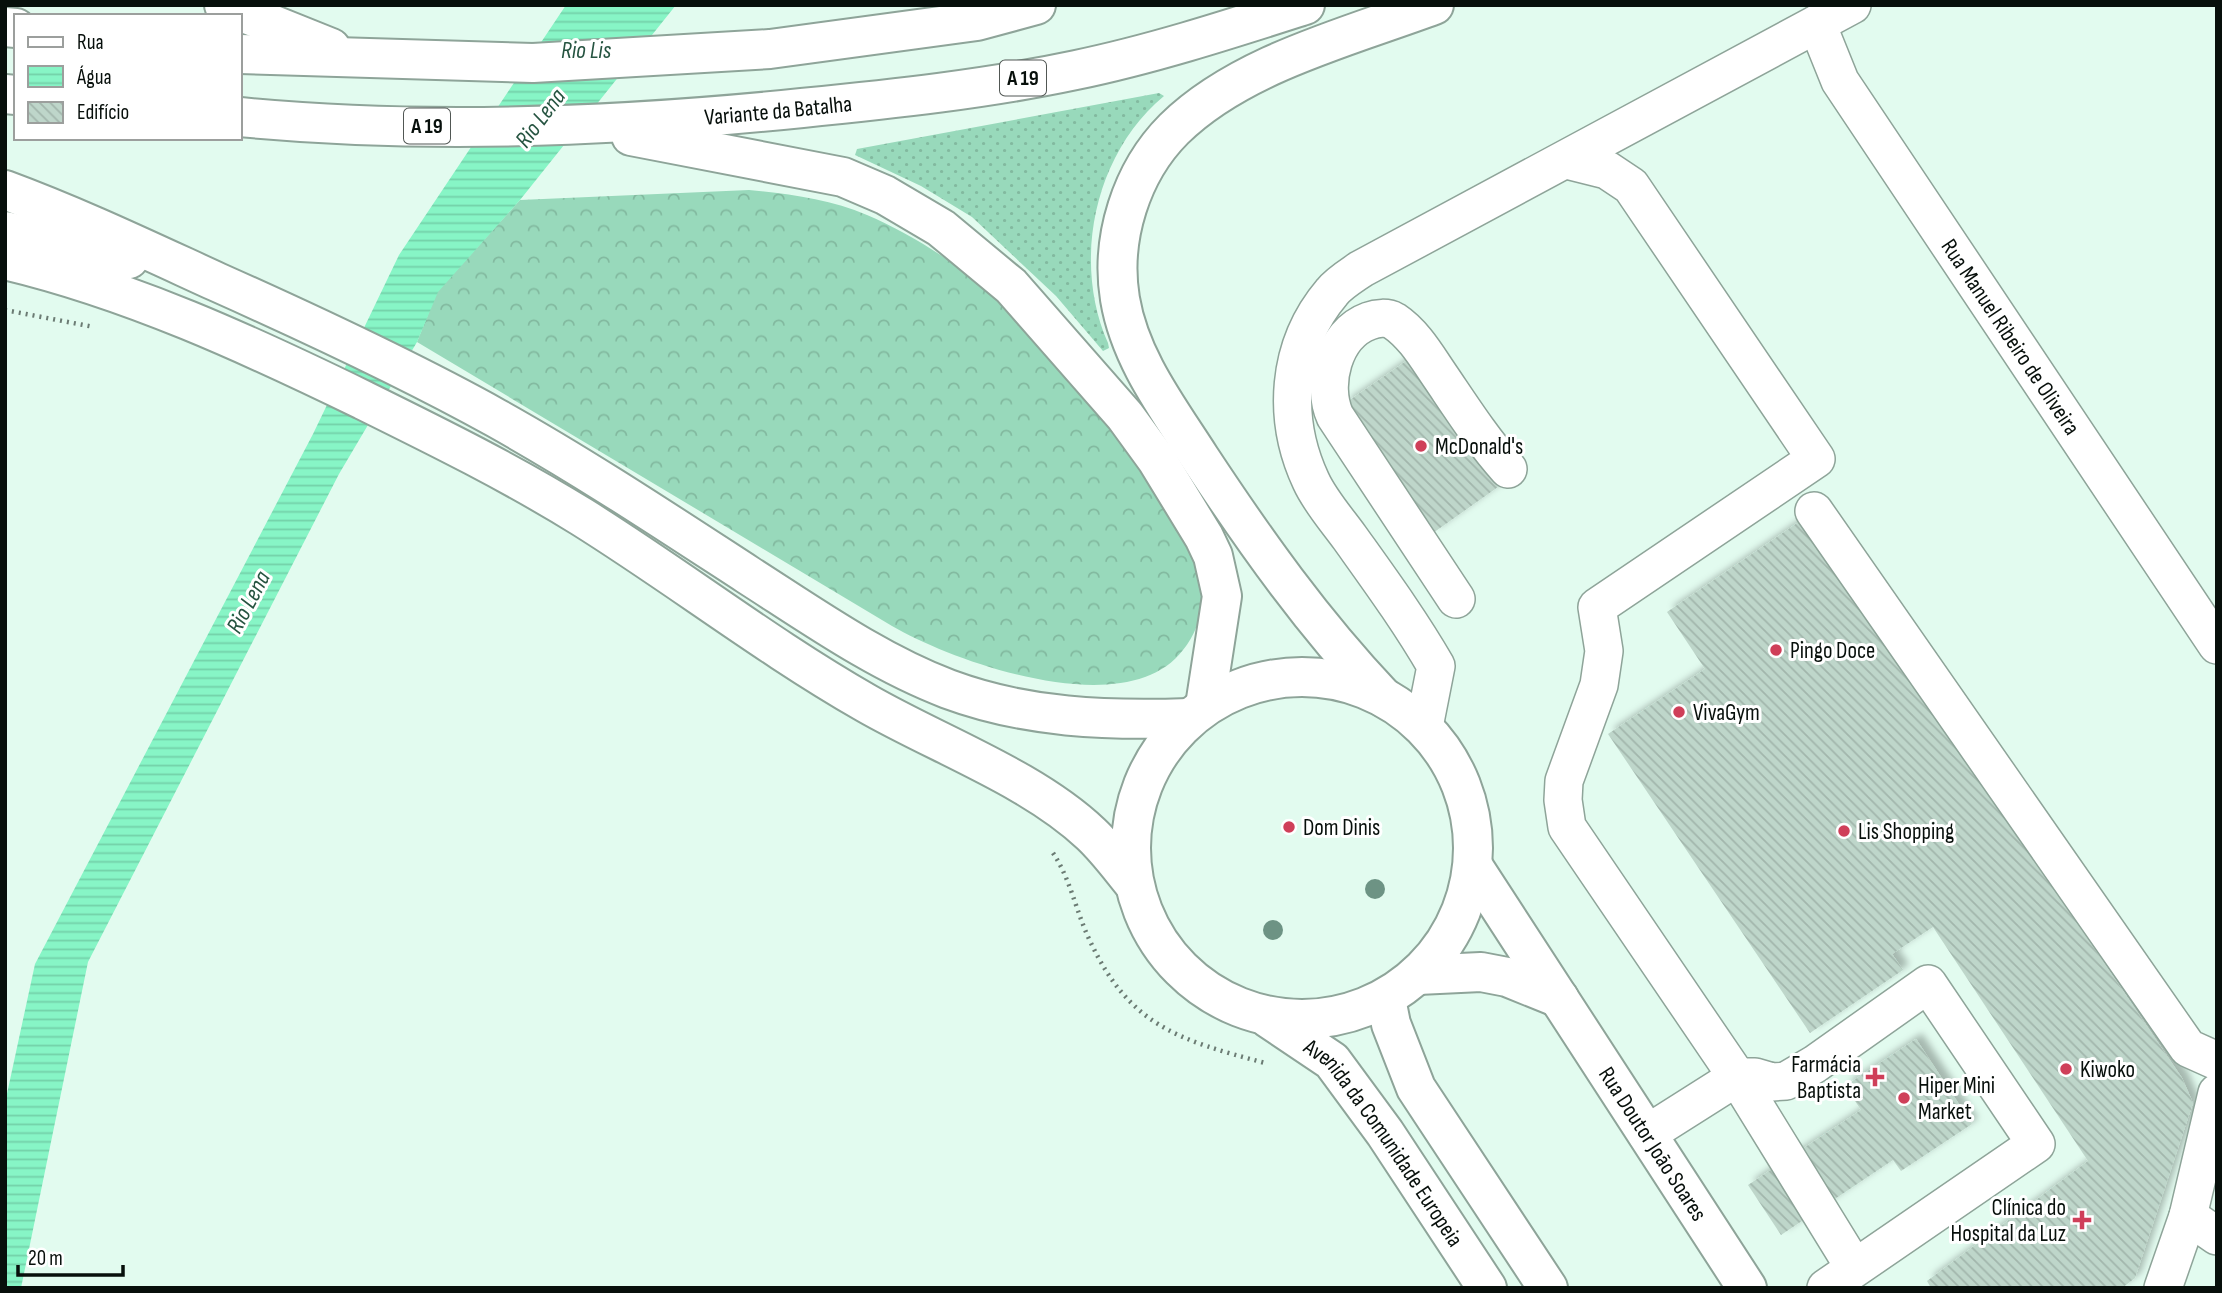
<svg xmlns="http://www.w3.org/2000/svg" width="2222" height="1293" font-family="'Sofia Sans Condensed',sans-serif">
  <style>
    .grass { fill: url(#grass-dots) }
    .forest { fill: url(#forest-crowns) }
    .water { fill: url(#water-rules) }
    .building { fill: url(#building-back-hatch); filter: url(#shadow) }
    .lines { fill: none; stroke-linecap: round; stroke-linejoin: round }
    .minor-casing { stroke: #8ea499; stroke-width: 40 }
    .major-casing { stroke: #8ea499; stroke-width: 42 }
    .highway-casing { stroke: #8ea499; stroke-width: 42 }
    .path { stroke: #6b7b73; stroke-width: 4.5; stroke-dasharray: 2 5; stroke-linecap: butt }
    .minor { stroke: #fff; stroke-width: 37 }
    .major { stroke: #fff; stroke-width: 38 }
    .highway { stroke: #fff; stroke-width: 38 }
    .tree { fill: #6d9384 }
    .poi-dot { fill: #cf3f59; stroke: #fff; stroke-width: 2.5 }
    .labels { text-anchor: middle; stroke-width: 6; stroke-linejoin: round; paint-order: stroke }
    .shield { fill: #fff; stroke: #515754; stroke-width: 2 }
    .shield-label { font-size: 21px; font-weight: bold; fill: #070f0b }
    .street-label { font-size: 23px; fill: #070f0b; stroke: #fff }
    .poi-label { font-size: 23px; fill: #070f0b; stroke: #fff; text-anchor: start }
    .water-label { font-size: 24px; font-style: italic; fill: #265441; stroke: #fff }
  </style>
  <defs>
    <pattern id="grass-dots" width="8" height="8" patternUnits="userSpaceOnUse" patternTransform="scale(1.75)"><rect width="8" height="8" fill="#98d9bb"/><path d="M2 2h.1M6 6h.1" fill="none" stroke="#82b99f" stroke-width="1.8" stroke-linecap="round"/></pattern>
    <pattern id="forest-crowns" width="20" height="18" patternUnits="userSpaceOnUse" patternTransform="scale(1.75)"><rect width="20" height="18" fill="#98d9bb"/><path d="M2 6a3 3 0 1 1 6 0M12 15a3 3 0 1 1 6 0" fill="none" stroke="#82b99f"/></pattern>
    <pattern id="water-rules" width="6" height="5" patternUnits="userSpaceOnUse" patternTransform="scale(1.75)"><rect width="6" height="5" fill="#87f5c6"/><path d="M0 2.5h6" fill="none" stroke="#73d1a9"/></pattern>
    <pattern id="building-back-hatch" width="6" height="6" patternUnits="userSpaceOnUse" patternTransform="scale(1.75)"><rect width="6" height="6" fill="#bed6ca"/><path d="M-1 5l2 2M0 0l6 6M5-1l2 2" fill="none" stroke="#a2b6ac"/></pattern>
    <filter id="shadow"><feDropShadow dx="6" dy="-6" stdDeviation="3.5" flood-color="#0004"/></filter>
  </defs>
  <rect width="100%" height="100%" fill="#e2fbef"/>
  <path class="grass" d="M1159,93L1164,96C1094,154 1072,262 1108,343L1109,348L1103,351L1056,296L972,217L921,186L855,155L857,149Z"/>
  <path class="forest" d="M749,190C788,194 830,199 867,215C955,252 1054,337 1110,414C1124,434 1135,457 1148,478C1169,514 1197,549 1201,591C1204,612 1196,634 1183,650C1127,724 956,663 892,626L417,342L437,292L520,200Z"/>
  <path class="water" d="M566,5H676L520,200L438,292L417,342L339,474L88,962L21,1288H5V1103L35,964L313,434L399,255Z"/>
  <path class="building" d="M1409,359L1498,487L1433,533L1344,404Z
    M1803,519L2182,1078L2193,1103L2135,1278L2122,1288H1931L1927,1281L2088,1161L1933,927L1892,954L1903,970L1810,1033L1608,734L1705,669L1667,612Z
    M1916,1039L1972,1124L1901,1171L1893,1160L1781,1235L1748,1185L1861,1110L1845,1086Z"/>
  <g class="lines">
    <g class="minor-casing">
      <g id="minor">
        <path id="s1" d="M1817,24L1840,81L2217,645"/>
        <path d="M1567,160L1607,170L1631,186L1816,459L1597,607L1604,651L1599,685L1564,781L1563,800L1567,827L1737,1077L1854,1267"/>
        <path d="M1814,511L2188,1048L2217,1061"/>
        <path d="M1456,599L1335,416C1321,385 1333,334 1369,321C1377,318 1387,317 1394,321C1415,335 1428,359 1442,379C1463,410 1483,441 1508,469"/>
        <path d="M1424,727L1436,666C1410,621 1380,580 1350,538C1337,520 1320,501 1311,481C1282,419 1286,346 1332,292C1339,283 1351,276 1361,269L1852,5"/>
        <path d="M1647,1134L1737,1077H1755L1772,1082L1786,1081L1815,1064L1928,984L2036,1144L1826,1288"/>
        <path d="M2188,1216L2217,1236"/>
        <path d="M2163,1288L2188,1216L2217,1093"/>
      </g>
    </g>
    <g class="major-casing">
      <g id="major">
        <path d="M5,190C78,217 147,250 217,282C311,324 406,368 496,418C582,466 665,521 748,575C812,616 877,662 948,689C1026,718 1107,721 1189,718"/>
        <path d="M5,231L129,259"/>
        <path d="M5,260C131,290 248,344 363,400C438,437 511,473 582,517C678,577 768,647 866,703C937,744 1032,778 1091,834C1107,849 1120,867 1134,884"/>
        <circle cx="1302" cy="848" r="171"/>
        <path id="s2" d="M1473,866L1747,1288"/>
        <path d="M1418,975L1481,972L1507,977L1559,998"/>
        <path d="M1386,999L1391,1024L1416,1088L1548,1288"/>
        <path id="s3" d="M1268,1018L1332,1061L1385,1133L1487,1288"/>
      </g>
    </g>
    <g class="highway-casing">
      <g id="highway">
        <path d="M224,5L331,48"/>
        <path d="M5,27L16,28"/>
        <path d="M240,54L533,63L770,49L977,21L1036,5"/>
        <path d="M5,94L16,95"/>
        <path id="s4" d="M240,117C426,135 616,127 802,108C893,99 986,89 1076,70C1153,54 1230,29 1305,5"/>
        <path d="M631,136L843,177L885,195L941,228L1011,286L1125,416L1157,460L1204,537L1213,556L1222,596L1205,706"/>
        <path d="M1383,697C1313,623 1256,543 1200,458C1168,408 1130,359 1120,299C1110,239 1131,172 1174,129C1240,64 1348,37 1434,5"/>
      </g>
    </g>
    <path class="path" d="M5,310L94,327
      M1053,853C1071,880 1076,912 1090,941C1130,1027 1180,1040 1265,1063"/>
    <use href="#minor" class="minor"/>
    <use href="#major" class="major"/>
    <use href="#highway" class="highway"/>
  </g>
  <g class="tree">
    <circle cx="1375" cy="889" r="10"/>
    <circle cx="1273" cy="930" r="10"/>
  </g>
  <g class="poi-dot">
    <circle cx="1421" cy="446" r="7"/>
    <circle cx="1776" cy="650" r="7"/>
    <circle cx="1679" cy="712" r="7"/>
    <circle cx="1289" cy="827" r="7"/>
    <circle cx="1844" cy="831" r="7"/>
    <circle cx="2066" cy="1069" r="7"/>
    <path d="M1871.5 1066.5h7v7h7v7h-7v7h-7v-7h-7v-7h7z"/>
    <circle cx="1904" cy="1098" r="7"/>
    <path d="M2078.5 1209.5h7v7h7v7h-7v7h-7v-7h-7v-7h7z"/>
  </g>
  <g class="labels">
    <g class="shield">
      <rect x="1000" y="60.5" width="46" height="35" rx="5"/>
      <rect x="404" y="108.5" width="46" height="35" rx="5"/>
    </g>
    <g class="shield-label">
      <text x="1023" y="85">A 19</text>
      <text x="427" y="133">A 19</text>
    </g>
    <g class="street-label">
      <text dy="8" stroke="none"><textPath href="#s4" startOffset="539">Variante da Batalha</textPath></text>
      <text dy="8" stroke="none"><textPath href="#s1" startOffset="369">Rua Manuel Ribeiro de Oliveira</textPath></text>
      <text dy="8" stroke="none"><textPath href="#s2" startOffset="331">Rua Doutor João Soares</textPath></text>
      <text dy="8" stroke="none"><textPath href="#s3" startOffset="173">Avenida da Comunidade Europeia</textPath></text>
    </g>
    <g class="poi-label">
      <text x="1435" y="454">McDonald's</text>
      <text x="1790" y="658">Pingo Doce</text>
      <text x="1693" y="720">VivaGym</text>
      <text x="1303" y="835">Dom Dinis</text>
      <text x="1858" y="839">Lis Shopping</text>
      <text x="1861" y="1072" text-anchor="end">Farmácia<tspan x="1861" dy="26">Baptista</tspan></text>
      <text x="2080" y="1077">Kiwoko</text>
      <text x="1918" y="1093">Hiper Mini<tspan x="1918" dy="26">Market</tspan></text>
      <text x="2066" y="1215" text-anchor="end">Clínica do<tspan x="2066" dy="26">Hospital da Luz</tspan></text>
    </g>
    <g class="water-label">
      <text x="586" y="58">Rio Lis</text>
      <text transform="translate(540 118) rotate(-53)" y="8">Rio Lena</text>
      <text transform="translate(248 602) rotate(-62)" y="8">Rio Lena</text>
    </g>
  </g>
  <rect width="2222" height="1293" fill="none" stroke="#070f0b" stroke-width="14"/>
  <rect x="14" y="14" width="228" height="126" fill="#ffffff" stroke="#9c9f9d" stroke-width="2"/>
  <rect x="28" y="37" width="35" height="10" fill="#ffffff" stroke="#9c9f9d" stroke-width="2"/>
  <text x="77" y="49" font-size="21" fill="#070f0b">Rua</text>
  <rect x="28" y="66" width="35" height="21" fill="url(#water-rules)" stroke="#9c9f9d" stroke-width="2"/>
  <text x="77" y="84" font-size="21" fill="#070f0b">Água</text>
  <rect x="28" y="102" width="35" height="21" fill="url(#building-back-hatch)" stroke="#9c9f9d" stroke-width="2"/>
  <text x="77" y="119" font-size="21" fill="#070f0b">Edifício</text>
  <path d="M18 1265v10h105v-10" fill="none" stroke="#070f0b" stroke-width="3.5"/>
  <text x="28" y="1265" font-size="21" fill="#070f0b" stroke="#ffffff" stroke-width="5" paint-order="stroke">20 m</text>
</svg>
